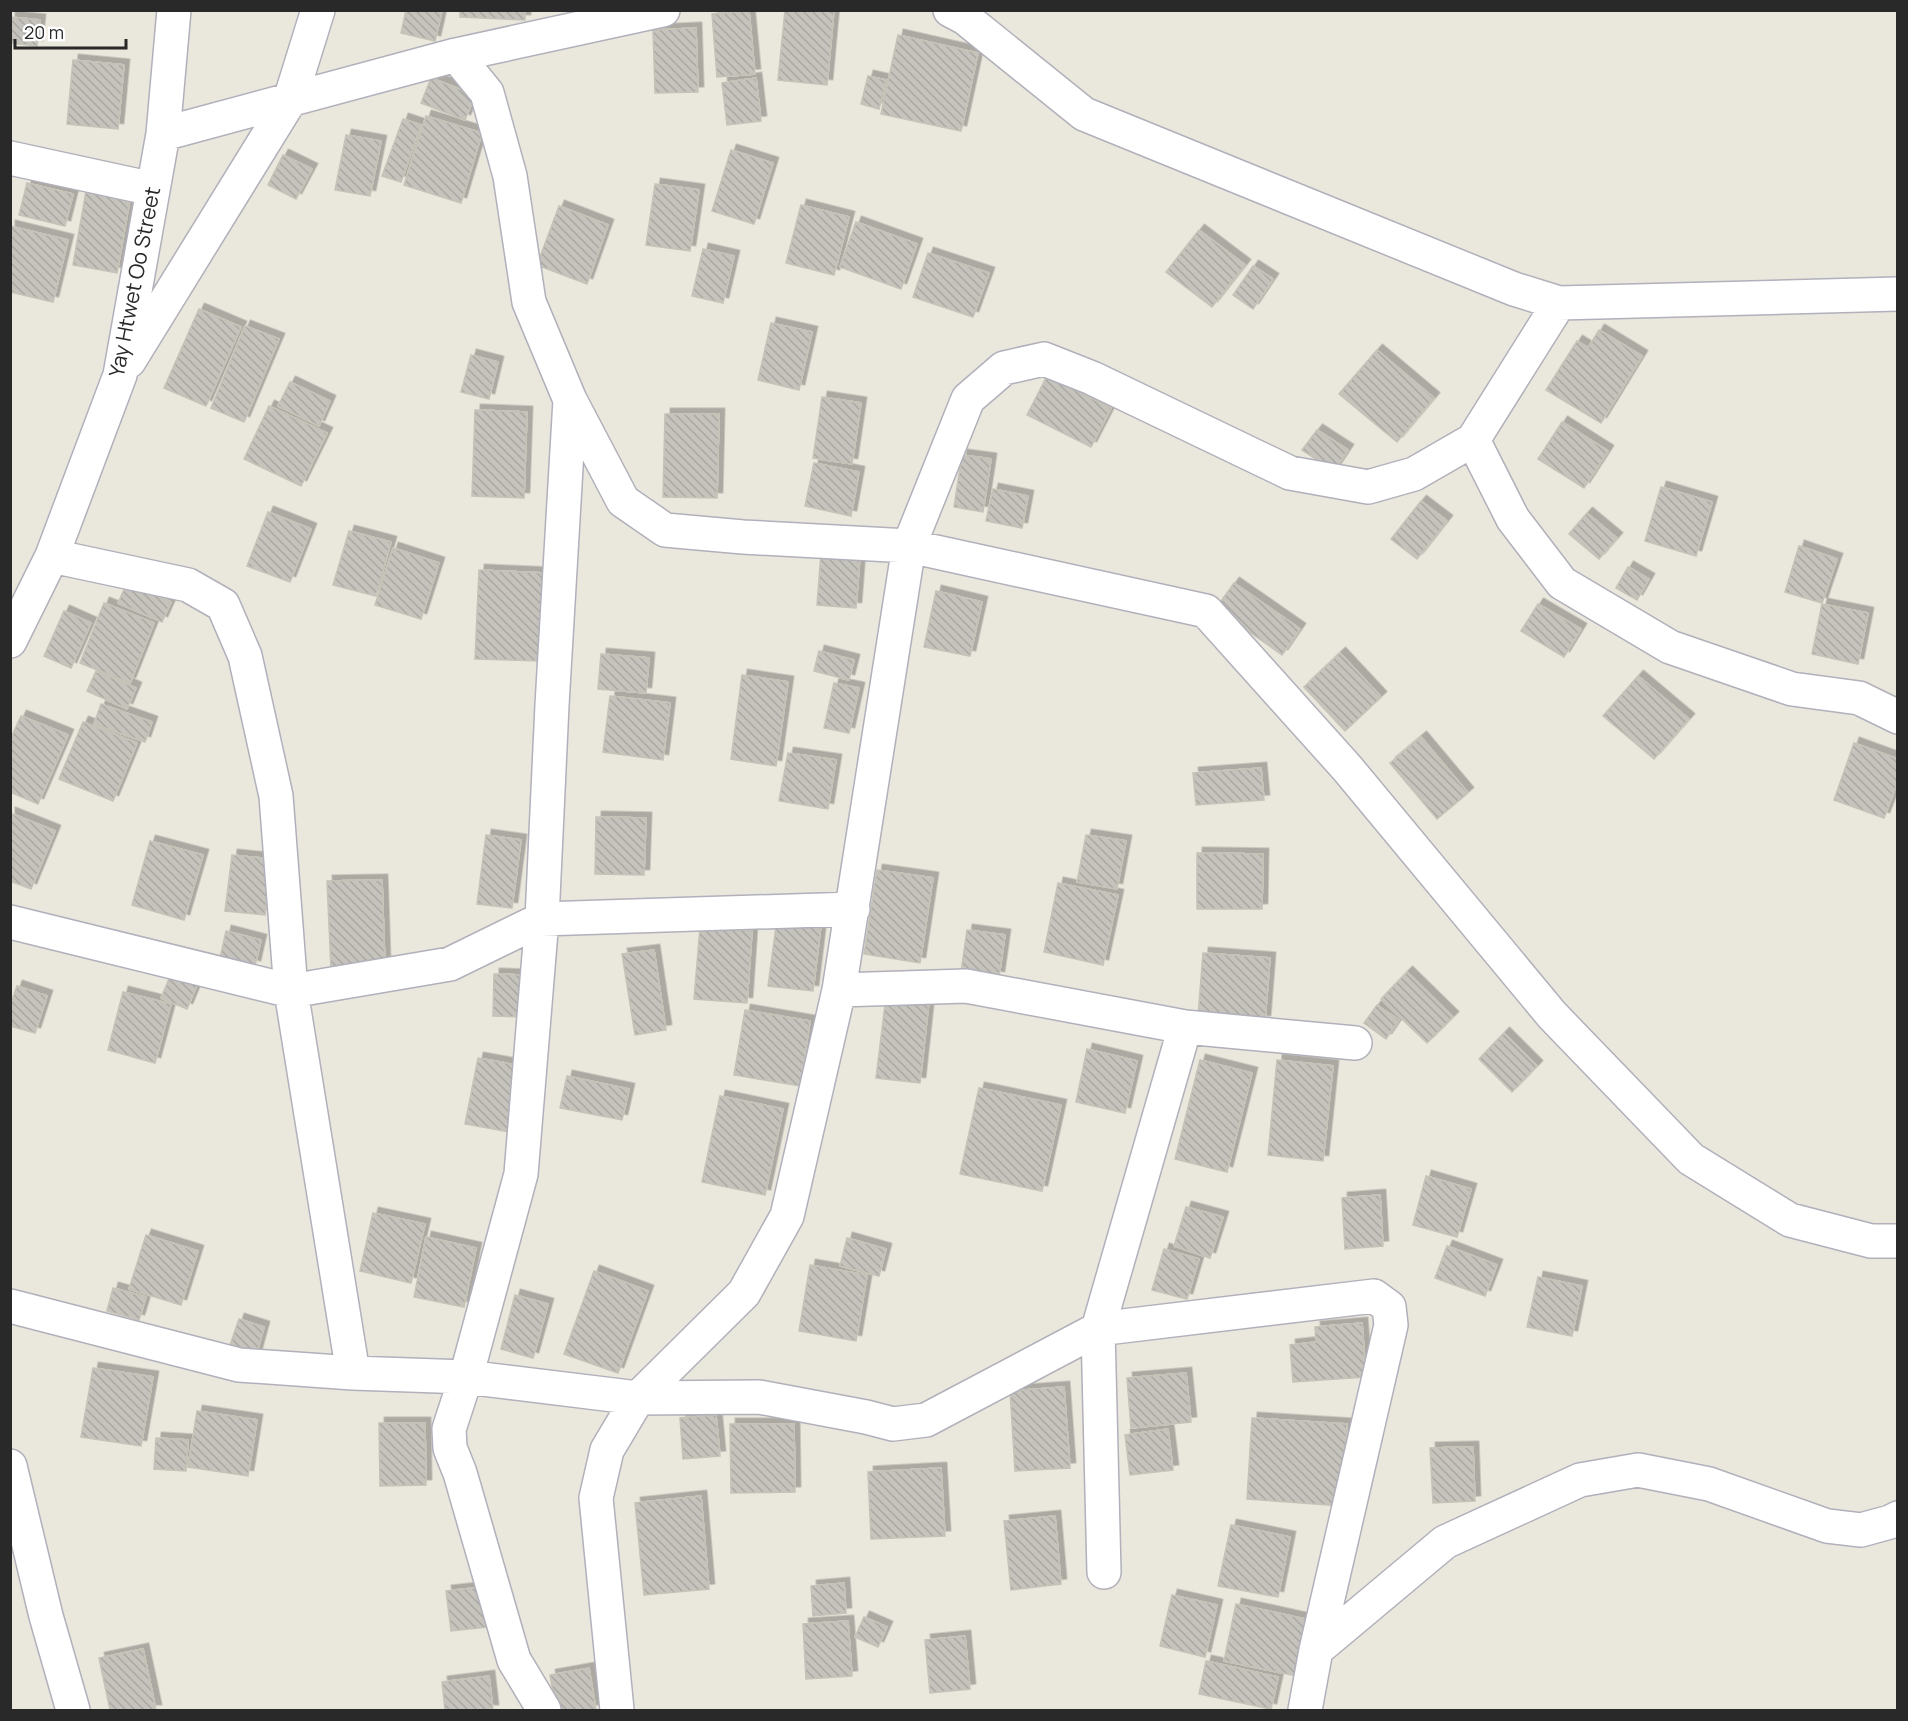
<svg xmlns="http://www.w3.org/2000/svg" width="1908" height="1721" font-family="Manrope,sans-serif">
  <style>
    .building { fill: url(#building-back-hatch); stroke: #c5c3b7; stroke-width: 1.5; filter: url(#shadow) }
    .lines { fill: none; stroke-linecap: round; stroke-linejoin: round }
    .minor-casing { stroke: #b1b0bb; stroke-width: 36 }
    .minor { stroke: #fff; stroke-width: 33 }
    .labels { text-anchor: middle; stroke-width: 6; stroke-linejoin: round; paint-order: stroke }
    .street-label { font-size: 21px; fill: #292929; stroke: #fff }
  </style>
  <defs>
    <pattern id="building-back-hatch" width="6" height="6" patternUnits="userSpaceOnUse" patternTransform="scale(1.5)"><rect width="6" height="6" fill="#c5c3bc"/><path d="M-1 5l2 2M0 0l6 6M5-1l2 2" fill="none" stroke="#a9a8a2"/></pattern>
    <filter id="shadow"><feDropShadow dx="5.5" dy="-5.5" stdDeviation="0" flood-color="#0004"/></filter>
  </defs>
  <rect width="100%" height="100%" fill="#eae7dd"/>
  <path class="building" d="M406,10H442L435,41L401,33Z
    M460,10H525V20L460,17Z
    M785,10H834L827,85L778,80Z
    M749,11L755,74L717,77L712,14Z
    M10,17L40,20L37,46L10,43Z
    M696,28L698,92L655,93L653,30Z
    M898,35L978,53L961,131L881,114Z
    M73,60L124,65L118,129L67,124Z
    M868,76L886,80L879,109L861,104Z
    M431,78L475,95L465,120L421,103Z
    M756,78L761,121L727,125L722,83Z
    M426,116L482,133L461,203L404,185Z
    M403,119L421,125L401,182L382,176Z
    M346,135L381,141L370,196L335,190Z
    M731,150L773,163L754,224L712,211Z
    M283,155L312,169L296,199L268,185Z
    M27,183L73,194L65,226L19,215Z
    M655,184L699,190L690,251L646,245Z
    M86,191L130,199L117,273L73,265Z
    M801,205L849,217L834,275L786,263Z
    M559,206L608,225L587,284L537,265Z
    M856,222L917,244L901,289L840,267Z
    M10,226L68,240L53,302L10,292Z
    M1199,230L1245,265L1212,307L1166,272Z
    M703,249L734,256L723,303L692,296Z
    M928,253L989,273L973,317L913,297Z
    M1253,266L1273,279L1253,309L1233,295Z
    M199,309L241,327L206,406L164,388Z
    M771,323L812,332L799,390L758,380Z
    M245,326L279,339L244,422L211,408Z
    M1599,330L1642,356L1601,423L1546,390L1577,341L1588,348Z
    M1377,350L1434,398L1397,442L1339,394Z
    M471,355L498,362L489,399L461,392Z
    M1047,376L1111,408L1091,447L1027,415Z
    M290,382L330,401L319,426L278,406Z
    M822,397L861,403L852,464L813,458Z
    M269,406L327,433L301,486L244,459Z
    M475,410L527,412L524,498L472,496Z
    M665,414H719L717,498L663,497Z
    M1562,422L1608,451L1584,488L1538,459Z
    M1317,430L1348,450L1334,471L1302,450Z
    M962,455L991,459L983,512L954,507Z
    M814,463L859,472L851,516L805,506Z
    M1661,487L1712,502L1696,556L1645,541Z
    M993,489L1028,496L1022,528L986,521Z
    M1421,501L1447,521L1417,559L1391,539Z
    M268,512L311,529L290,582L247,566Z
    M1587,513L1617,538L1599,559L1569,534Z
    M349,531L391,542L376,596L333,585Z
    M1799,546L1837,559L1822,603L1785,592Z
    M393,548L439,563L421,619L375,605Z
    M821,553L860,556L856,608L817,605Z
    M1628,567L1649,579L1637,600L1616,588Z
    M479,570L545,573L541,661L475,659Z
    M127,583L171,602L162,622L118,603Z
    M1234,583L1300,629L1282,655L1216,608Z
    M936,591L982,602L970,656L924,647Z
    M104,603L154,623L130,683L80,663Z
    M1538,604L1581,629L1564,657L1521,631Z
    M1822,604L1868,613L1858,664L1812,654Z
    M64,611L91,623L71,668L44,656Z
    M819,651L854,660L849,680L814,671Z
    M1340,653L1381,697L1345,731L1304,687Z
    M601,654L649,658L646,693L598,689Z
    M96,671L136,688L127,709L87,691Z
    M742,675L788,682L776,766L731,759Z
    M1638,676L1689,719L1654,759L1603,716Z
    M834,683L859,688L849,733L824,728Z
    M610,696L670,703L663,760L603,752Z
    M101,704L152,722L145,742L94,724Z
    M21,716L68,735L38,804L10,792V740Z
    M83,722L137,743L113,801L59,779Z
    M1421,737L1468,793L1437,819L1390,763Z
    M1854,743L1898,759V781L1884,818L1834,800Z
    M788,753L836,760L828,809L779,801Z
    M1261,768L1264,800L1196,805L1193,773Z
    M10,813L55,831L31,889L10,881Z
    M596,817L646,818L644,875L595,874Z
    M486,835L521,840L512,908L477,904Z
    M1086,835L1126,841L1117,889L1077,882Z
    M150,841L203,855L184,920L132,905Z
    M1197,853L1263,854L1262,909H1197Z
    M232,855L271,859L265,915L225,911Z
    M877,870L933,878L920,963L864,954Z
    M382,880L385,967L331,969L327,881Z
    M1058,883L1118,895L1103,965L1044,952Z
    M777,919L821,925L813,991L768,986Z
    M700,927L752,931L747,1003L694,999Z
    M967,930L1005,935L999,977L961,972Z
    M226,931L261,940L255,966L220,958Z
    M654,950L666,1030L635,1035L622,954Z
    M1203,953L1270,958L1265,1021L1198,1016Z
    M1407,972L1453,1017L1427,1043L1381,999Z
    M171,974L197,985L187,1009L161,998Z
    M494,974L523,975L522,1017L493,1016Z
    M17,986L47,996L35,1033L10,1026V1006Z
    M123,992L171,1004L155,1063L108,1050Z
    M886,996L929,1001L920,1083L876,1078Z
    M1377,1005L1399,1020L1386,1039L1364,1023Z
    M745,1010L810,1021L800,1086L734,1075Z
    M1504,1033L1537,1066L1512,1092L1479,1059Z
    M1087,1049L1137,1061L1125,1113L1076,1102Z
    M478,1058L522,1066L509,1132L465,1124Z
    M1200,1060L1252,1073L1227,1172L1175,1159Z
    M1277,1060L1333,1066L1323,1161L1268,1155Z
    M567,1076L629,1089L622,1120L560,1108Z
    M979,1088L1061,1105L1042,1191L960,1174Z
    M720,1096L783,1109L765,1195L702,1182Z
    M1426,1176L1471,1189L1457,1237L1413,1225Z
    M1380,1195L1383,1246L1345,1249L1342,1198Z
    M1186,1207L1223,1217L1210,1258L1174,1246Z
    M373,1213L425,1224L411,1283L360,1271Z
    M146,1235L198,1251L181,1305L129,1289Z
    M426,1237L476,1248L464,1307L414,1297Z
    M847,1238L886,1249L879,1276L840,1266Z
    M1447,1246L1497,1265L1485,1296L1435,1278Z
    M1164,1249L1199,1259L1187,1299L1152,1290Z
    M810,1265L867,1275L856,1341L799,1331Z
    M594,1271L648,1291L618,1373L564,1354Z
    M1538,1277L1582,1286L1572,1336L1527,1327Z
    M113,1288L146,1297L139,1320L107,1311Z
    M515,1295L548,1304L533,1358L501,1349Z
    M239,1319L264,1327L256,1356L229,1348Z
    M1362,1323L1366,1377L1293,1382L1290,1345L1316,1342L1315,1327Z
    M93,1368L153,1377L141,1446L81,1437Z
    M1186,1373L1191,1422L1131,1428L1127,1378Z
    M1064,1387L1070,1468L1015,1471L1010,1391Z
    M197,1411L257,1420L248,1476L188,1467Z
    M716,1415L720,1456L683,1459L680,1418Z
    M1252,1418L1347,1424L1342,1506L1247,1499Z
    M379,1423H425L426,1485L380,1486Z
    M730,1424H794L795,1492L731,1493Z
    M1168,1429L1173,1470L1130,1475L1125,1435Z
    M156,1438L188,1440L186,1471L154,1469Z
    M1473,1447L1475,1501L1433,1503L1430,1448Z
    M941,1468L945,1536L871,1539L868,1472Z
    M701,1496L709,1589L644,1595L635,1503Z
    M1055,1516L1061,1584L1011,1590L1004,1521Z
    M1231,1525L1290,1537L1278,1597L1218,1586Z
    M844,1583L846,1613L813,1616L811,1586Z
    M483,1587L487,1627L451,1631L446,1591Z
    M1172,1595L1217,1605L1205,1657L1160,1646Z
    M1236,1604L1310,1620L1297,1676L1224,1661Z
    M864,1617L887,1627L878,1647L855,1637Z
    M848,1621L852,1676L806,1679L803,1624Z
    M965,1636L970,1689L930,1693L925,1640Z
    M143,1649L156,1710H110L99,1658Z
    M1206,1661L1278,1677L1271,1709L1199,1694Z
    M589,1668L596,1710H556L550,1675Z
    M489,1676L493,1710H445L442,1682Z"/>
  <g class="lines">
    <g class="minor-casing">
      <path id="minor" d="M950,10L965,18L1084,114L1514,289L1559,303L1898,294
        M456,55L487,93L510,176L529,302L570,400L623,501L665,530L743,537L909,546L1206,611L1347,768L1552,1015L1691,1159L1790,1220L1871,1241H1898
        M163,134L456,55L663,10
        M10,158L153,189
        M129,361L290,100L318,10
        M1473,440L1513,519L1562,583L1670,647L1792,689L1859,698L1898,717
        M52,556L188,585L223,605L245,656L276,796L291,991L353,1373
        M10,641L52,556L120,375L163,134L174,10
        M10,922L291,991L450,964L542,919L853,909
        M839,990L966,986L1185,1027L1355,1043
        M10,1306L239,1365L353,1373L466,1377L638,1398L759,1397L866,1417L893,1424L926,1420L1098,1329L1374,1296L1389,1307L1391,1325L1316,1650L1305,1710
        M10,1466L46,1616L73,1710
        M1104,1572L1098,1329L1185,1027
        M1316,1650L1445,1542L1580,1480L1638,1470L1709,1484L1827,1526L1861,1530L1890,1522L1898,1518
        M544,1710L514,1660L460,1473L450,1448L449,1429L466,1377L521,1174L542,919L552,705L570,400
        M617,1710L596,1498L607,1450L638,1398L744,1293L787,1216L839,990L909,546L968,399L1004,368L1044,359L1092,378L1290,473L1368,487L1414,474L1473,440L1559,303"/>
    </g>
    <use href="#minor" class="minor"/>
  </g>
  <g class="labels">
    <g class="street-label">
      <text transform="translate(135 282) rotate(-79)" y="7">Yay Htwet Oo Street</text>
    </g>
  </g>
  <rect width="1908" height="1721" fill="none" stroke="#292929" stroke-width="24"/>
  <path d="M15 39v9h111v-9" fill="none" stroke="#292929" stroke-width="3"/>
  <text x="24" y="39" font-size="18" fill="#292929" stroke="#ffffff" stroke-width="4.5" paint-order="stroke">20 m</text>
</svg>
